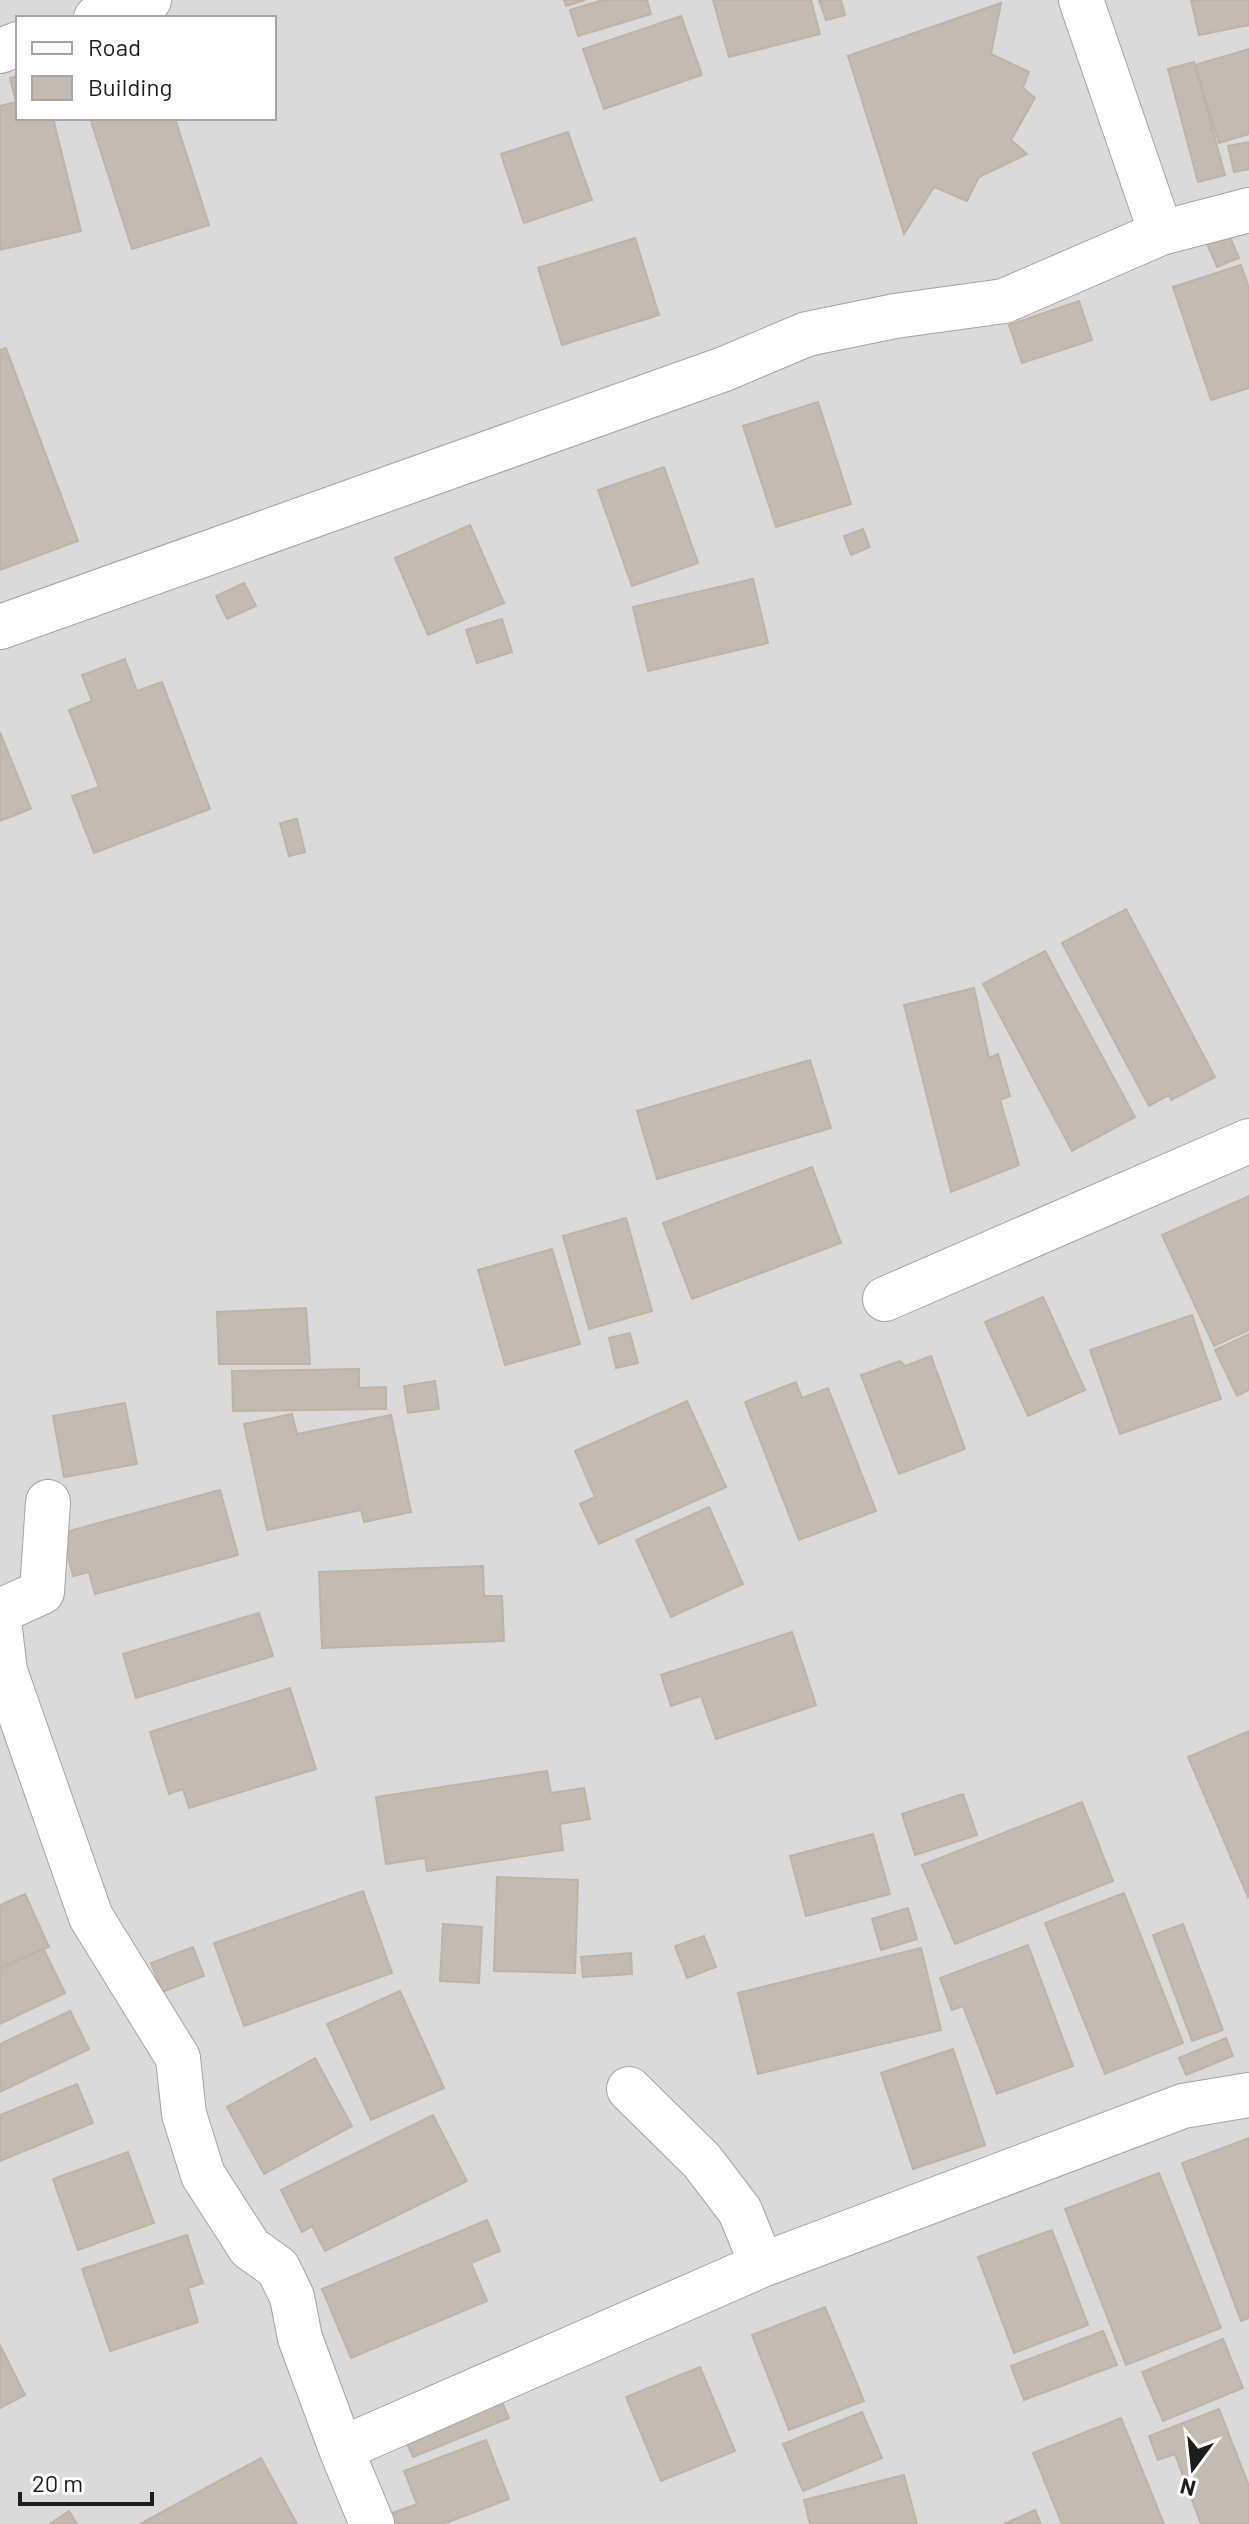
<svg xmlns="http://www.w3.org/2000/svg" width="1249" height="2524" font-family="Barlow,sans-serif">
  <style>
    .residential { fill: #dbdada; fill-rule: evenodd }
    .building { fill: #c3bab2; stroke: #bfb3a5; stroke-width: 2 }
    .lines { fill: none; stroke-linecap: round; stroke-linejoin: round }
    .minor-casing { stroke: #a4a4a4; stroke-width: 46 }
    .minor { stroke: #fff; stroke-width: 44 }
  </style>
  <rect width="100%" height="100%" fill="#eeebe3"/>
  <path class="residential" d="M0,0H1249V2524H0ZM18,18H274V118H18Z"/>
  <path class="building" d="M564,0H585L566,6Z
    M603,0H647L651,14L578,36L570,10Z
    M713,0H811L820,34L729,57Z
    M819,0H841L845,15L826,20Z
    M1191,0H1249V25L1199,35Z
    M1001,3L991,54L1029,72L1023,88L1035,98L1011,140L1027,154L979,177L967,201L934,187L904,234L848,56Z
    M681,16L702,75L604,109L583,49Z
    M1249,49V134L1219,143L1195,65Z
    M1194,62L1225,175L1198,182L1168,69Z
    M18,76V118H53L81,231L0,250V106L16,102L10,78Z
    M90,118H175L209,225L132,249Z
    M568,132L592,200L524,223L501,154Z
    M1249,142V169L1234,172L1228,146Z
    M1227,230L1239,258L1217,267L1205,239Z
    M635,238L659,315L562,345L538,268Z
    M1241,265L1249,288V388L1211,400L1173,287Z
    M1079,301L1092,340L1022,363L1009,325Z
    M6,348L78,541L0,570V350Z
    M818,402L851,504L776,527L743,426Z
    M664,467L698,563L632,586L598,490Z
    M470,525L504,603L428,635L395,558Z
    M863,529L870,547L851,555L844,536Z
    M753,579L768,643L648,671L633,607Z
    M244,583L256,606L227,619L216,596Z
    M502,619L512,652L477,663L466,630Z
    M125,659L137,691L162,682L210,809L94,853L72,796L99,787L69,710L92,701L82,675Z
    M0,732L31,809L0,821Z
    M297,819L305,852L289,856L280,823Z
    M1126,909L1215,1077L1171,1100L1169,1095L1149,1106L1062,943Z
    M1045,951L1135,1117L1072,1151L983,984Z
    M974,988L989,1058L998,1054L1010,1096L1000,1100L1019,1165L951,1192L904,1005Z
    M810,1060L831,1128L657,1179L637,1111Z
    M812,1167L841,1243L692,1299L663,1223Z
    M1249,1196V1330L1214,1346L1162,1235Z
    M626,1218L652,1311L589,1329L563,1236Z
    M552,1249L580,1344L505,1365L478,1270Z
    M1043,1297L1085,1390L1028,1416L985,1322Z
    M306,1308L310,1364H219L217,1312Z
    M1192,1315L1221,1399L1120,1434L1090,1350Z
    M630,1333L638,1363L616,1368L609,1338Z
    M1249,1334V1390L1237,1396L1215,1350Z
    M931,1356L965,1449L899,1474L861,1375L900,1361L905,1366Z
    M359,1369V1388L386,1387V1409L233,1411L232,1371Z
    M435,1381L439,1409L408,1413L404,1386Z
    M796,1382L802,1398L828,1388L876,1511L799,1540L745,1402Z
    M687,1401L726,1487L599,1544L580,1504L595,1497L575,1451Z
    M125,1403L137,1464L64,1477L53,1416Z
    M292,1414L297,1434L391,1415L411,1512L364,1522L361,1510L267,1530L244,1424Z
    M220,1490L238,1555L95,1594L89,1572L73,1576L62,1533Z
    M709,1507L743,1584L671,1617L636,1540Z
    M483,1566L484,1596H502L504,1641L322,1648L319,1572Z
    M259,1613L273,1656L136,1698L123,1654Z
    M792,1632L816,1705L716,1739L701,1696L671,1706L661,1675Z
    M290,1688L316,1769L189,1808L183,1789L169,1794L150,1732Z
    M1249,1731V1896L1248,1897L1188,1757Z
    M547,1771L551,1793L584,1788L590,1819L560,1824L563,1850L427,1871L425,1858L386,1864L376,1797Z
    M963,1794L977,1835L915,1855L902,1814Z
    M1082,1802L1113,1881L955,1944L922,1865Z
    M873,1834L890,1894L806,1916L790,1856Z
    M497,1877L578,1880L575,1973L494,1971Z
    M363,1891L392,1973L244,2026L214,1943Z
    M1124,1893L1183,2043L1105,2074L1045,1923Z
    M25,1894L49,1947L0,1968V1905Z
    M908,1908L917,1939L881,1950L872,1919Z
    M443,1924L482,1927L479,1983L440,1981Z
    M1183,1924L1223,2030L1192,2041L1153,1935Z
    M704,1936L716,1967L687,1978L675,1946Z
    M1028,1945L1073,2066L997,2094L963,2006L952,2010L940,1978Z
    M193,1947L204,1976L162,1992L151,1963Z
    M43,1948L65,1993L0,2024V1969Z
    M921,1948L941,2030L758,2074L738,1993Z
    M631,1953L632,1974L583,1977L581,1957Z
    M400,1991L444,2088L371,2120L327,2024Z
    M70,2011L89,2049L0,2092V2044Z
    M1226,2038L1233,2056L1186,2075L1179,2058Z
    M953,2049L985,2145L913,2169L881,2073Z
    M315,2058L352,2126L264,2174L227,2107Z
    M77,2084L93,2123L0,2161V2115Z
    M433,2115L467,2181L325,2251L312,2226L302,2232L281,2190Z
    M1249,2138V2318L1241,2321L1182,2163Z
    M128,2152L154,2223L78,2250L53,2179Z
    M1159,2173L1221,2328L1126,2365L1065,2209Z
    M487,2220L500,2251L471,2263L487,2301L351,2358L322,2289Z
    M1052,2230L1088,2325L1014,2353L978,2257Z
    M187,2235L203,2283L188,2288L198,2322L110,2351L82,2269Z
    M825,2307L864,2401L789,2430L752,2335Z
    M1103,2331L1117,2365L1024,2400L1011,2366Z
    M1223,2339L1243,2388L1163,2421L1142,2372Z
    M0,2345L25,2395L0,2408Z
    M700,2367L735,2451L661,2481L626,2397Z
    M499,2396L509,2418L413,2457L404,2437Z
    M1219,2409L1249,2486V2524H1201L1175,2454L1158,2460L1149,2436Z
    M862,2412L882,2458L803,2491L783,2444Z
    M1121,2418L1164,2524H1062L1033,2453Z
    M486,2440L509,2499L443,2524H391L387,2515L417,2504L404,2471Z
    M261,2458L297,2524H140Z
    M904,2475L917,2524H810L804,2500Z
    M1035,2510L1041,2524H1004Z
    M69,2511L77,2524H50Z"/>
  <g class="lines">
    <g class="minor-casing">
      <path id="minor" d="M1081,0L1161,233
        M96,18L149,0
        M0,51L18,44
        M0,627L724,369L807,334L895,316L1004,301L1161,233L1249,210
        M885,1299L1249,1141
        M0,1611L42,1592L48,1502
        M0,1629L5,1671L91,1917L178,2058L184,2114L203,2175L250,2248L278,2268L292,2297L300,2338L341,2449
        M629,2089L702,2161L740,2211L762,2265
        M372,2524L341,2449L762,2265L1183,2106L1249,2095"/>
    </g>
    <use href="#minor" class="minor"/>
  </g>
  <rect x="16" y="16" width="260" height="104" fill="#ffffff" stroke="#a5a5a5" stroke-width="2"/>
  <rect x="32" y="42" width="40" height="12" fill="#ffffff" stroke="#a5a5a5" stroke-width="2"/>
  <text x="88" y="56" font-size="24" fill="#1d1d1d">Road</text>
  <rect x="32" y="76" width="40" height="24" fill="#c3bab2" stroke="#a5a5a5" stroke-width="2"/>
  <text x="88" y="96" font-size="24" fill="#1d1d1d">Building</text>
  <g transform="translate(1193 2468) rotate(195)" stroke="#ffffff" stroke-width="6" paint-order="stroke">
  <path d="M0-6L14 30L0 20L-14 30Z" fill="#1d1d1d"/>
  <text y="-12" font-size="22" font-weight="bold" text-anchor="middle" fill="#1d1d1d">N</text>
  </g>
  <path d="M20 2492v12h132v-12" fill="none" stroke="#1d1d1d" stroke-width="4"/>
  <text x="32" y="2492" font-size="24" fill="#1d1d1d" stroke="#ffffff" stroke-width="6" paint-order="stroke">20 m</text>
</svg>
